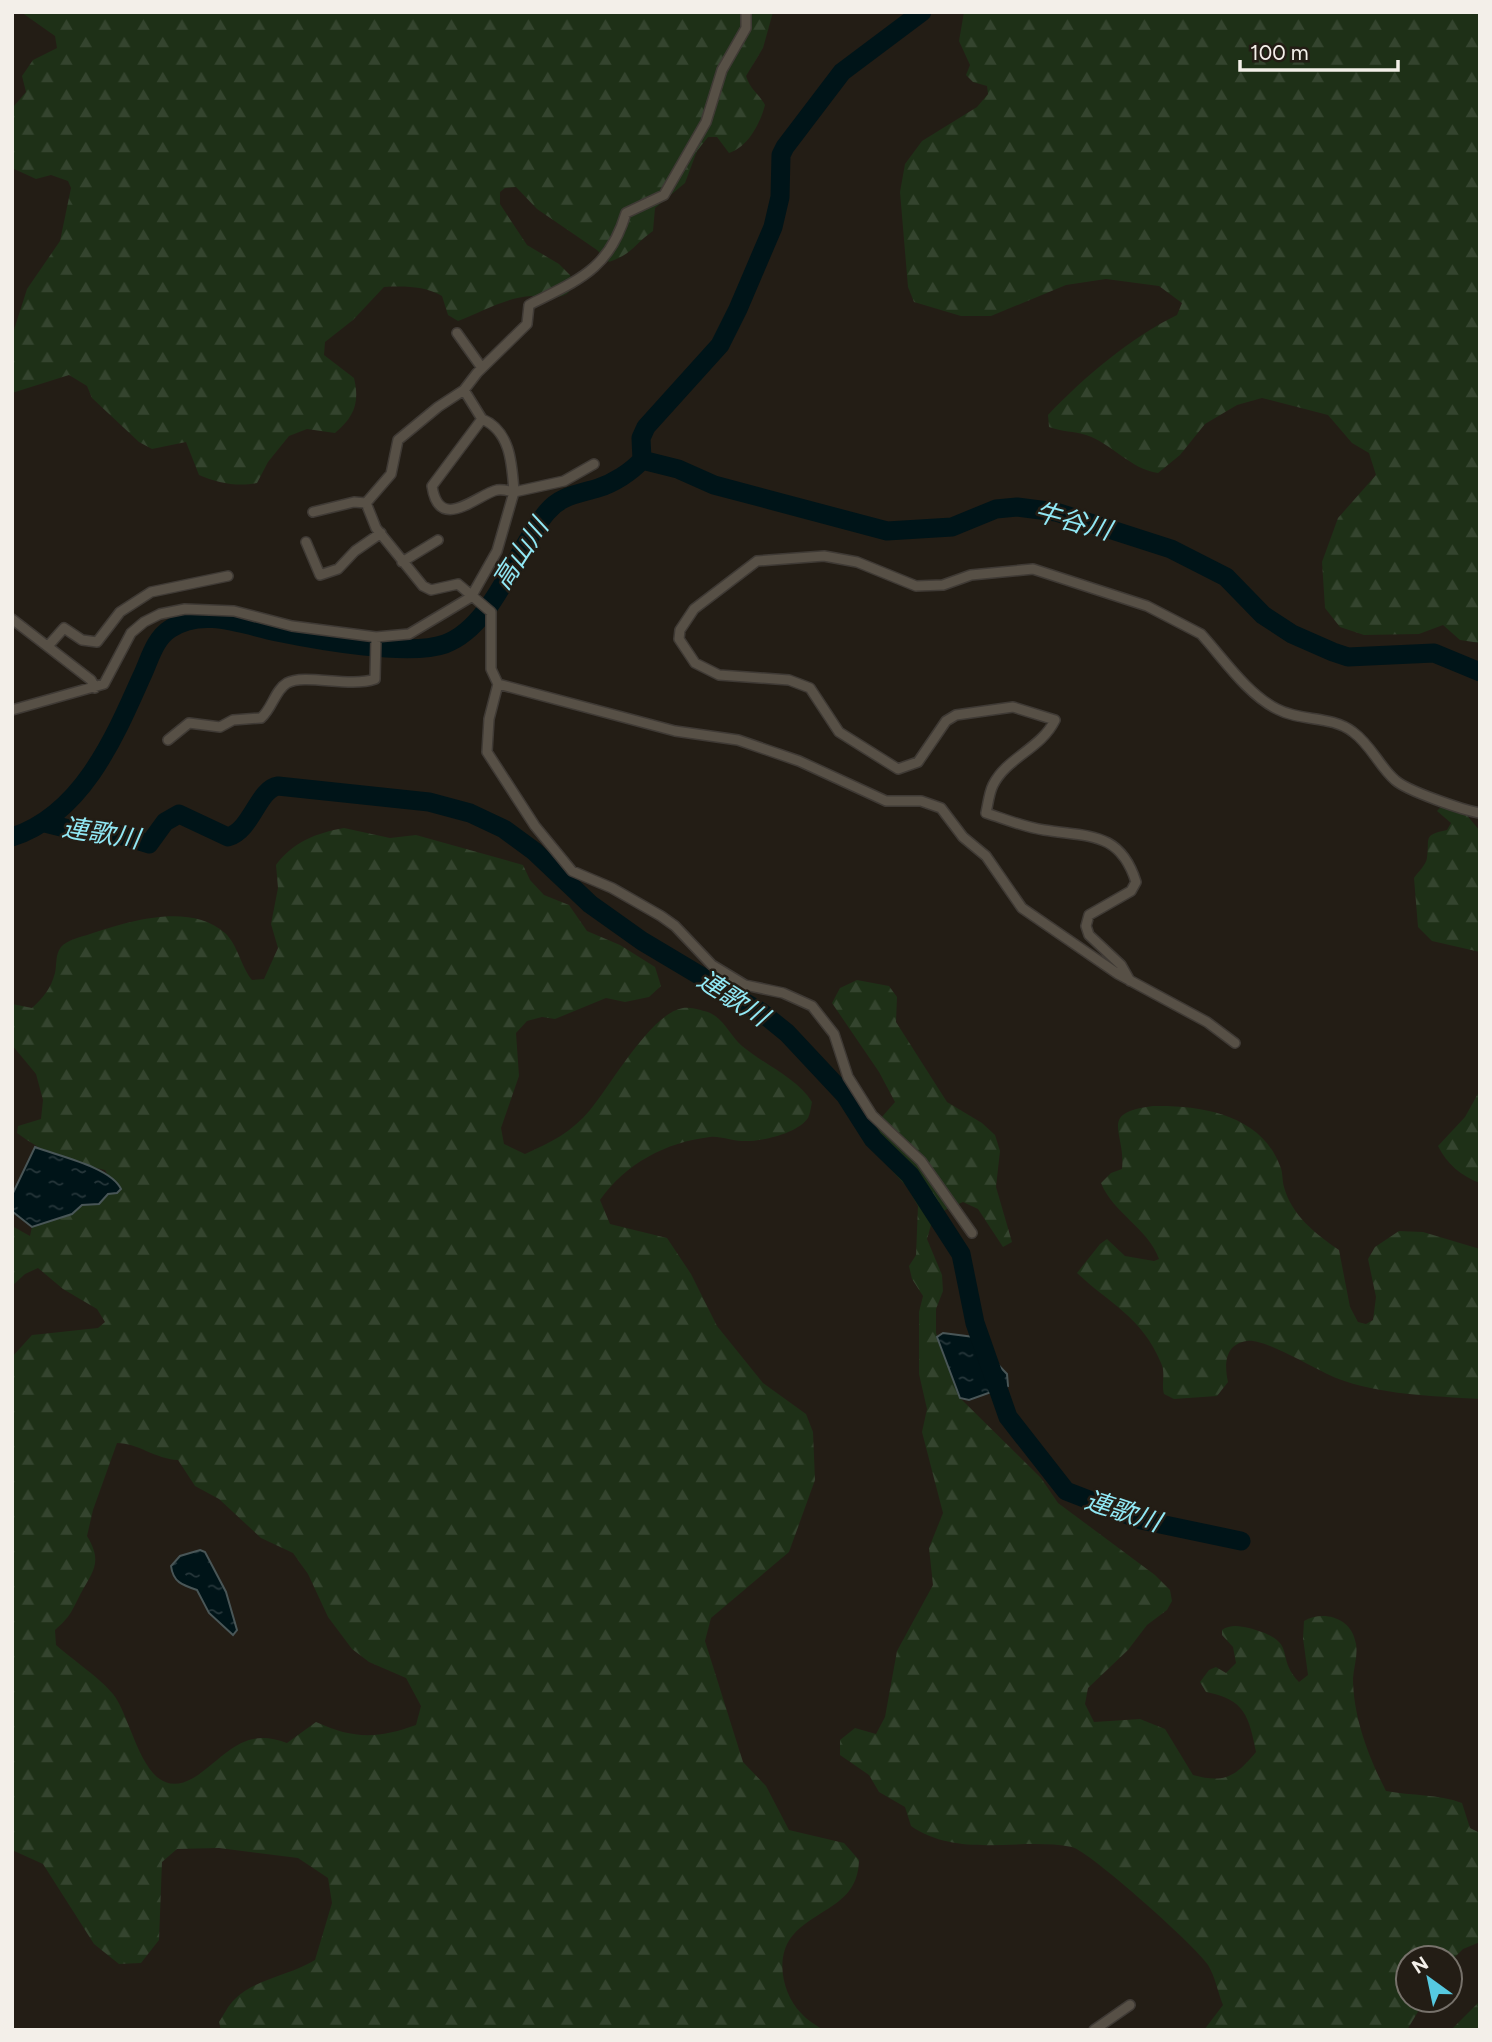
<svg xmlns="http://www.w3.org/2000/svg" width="1492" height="2042" font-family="Figtree,'Noto Sans JP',sans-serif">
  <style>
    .forest { fill: url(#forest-firs); fill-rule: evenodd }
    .water { fill: url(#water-ripples); stroke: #495657; stroke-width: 2 }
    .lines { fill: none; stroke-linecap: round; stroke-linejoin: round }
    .river { stroke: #001418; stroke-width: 19 }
    .minor-casing { stroke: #3f3a35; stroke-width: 12 }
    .minor { stroke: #575046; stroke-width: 9 }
    .labels { text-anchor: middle; stroke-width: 5; stroke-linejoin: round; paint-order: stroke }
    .water-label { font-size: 26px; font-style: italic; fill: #91e8f5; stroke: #231d15 }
  </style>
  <defs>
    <pattern id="forest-firs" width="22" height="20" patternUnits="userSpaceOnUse" patternTransform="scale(1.75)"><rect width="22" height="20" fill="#1e3017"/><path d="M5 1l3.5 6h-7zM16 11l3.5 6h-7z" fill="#34442e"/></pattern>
    <pattern id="water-ripples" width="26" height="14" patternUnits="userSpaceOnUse" patternTransform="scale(1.75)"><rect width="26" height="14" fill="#001418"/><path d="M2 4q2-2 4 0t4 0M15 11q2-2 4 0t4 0" fill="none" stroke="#26363a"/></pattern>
  </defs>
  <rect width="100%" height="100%" fill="#231d15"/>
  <path class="forest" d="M21,12H773L763,48L746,76C751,91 758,92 765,105C760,124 748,147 729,153L717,137H708L697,151L685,183L655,208L653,231C633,245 634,253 609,262L597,250L537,209L516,187L505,188L500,192V204L527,245L559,264L570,275L573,287C564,302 547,296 532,296C507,297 482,312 458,321L448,315L442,296C424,286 405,286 384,287L353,320L325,342L324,355L354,378C360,403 354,417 335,433L307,429L289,436L268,462L257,483C238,487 217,483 199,475L186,442L152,449L139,442L92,398L87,386L69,375L12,393V336L27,289L60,241L71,188L68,181L51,175L36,179L12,168L14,106L26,92L22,76L33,60L57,48L55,36Z
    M964,12H1480V643L1460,640L1443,625L1419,634L1364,635L1340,627L1325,608L1322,562L1338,518L1376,475L1369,453L1352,443L1328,415L1262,398L1237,405L1205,424L1180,455L1158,473C1130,469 1113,444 1086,435C1074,431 1062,432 1049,427L1048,415C1084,377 1130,338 1177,315L1182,303L1159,286L1106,279L1066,285L991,316H961L914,302L908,287L900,192L905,164L922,141L977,107L988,94L987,86L973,82L966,75L970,65L959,41Z
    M1448,799L1455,801L1480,831V952L1432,941L1418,927L1414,878C1418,872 1426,865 1427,858C1430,838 1422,835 1447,830L1451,823L1437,811Z
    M344,828L390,838L416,835L523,865L530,880L544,895L569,905L587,931L620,945L655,967L661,986L649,997L625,1002L606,998L555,1019L542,1017L527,1021L516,1033L519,1076L501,1128L504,1144L525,1154C550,1143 572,1132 590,1110C611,1085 651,1013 683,1008C688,1007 698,1009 704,1011C723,1015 729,1035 742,1046C765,1065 797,1078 812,1102C811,1107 810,1114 808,1118C797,1134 760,1142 742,1141C731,1141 721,1136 710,1137C666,1142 625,1164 600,1200L610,1224L667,1238L691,1274L717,1326L763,1383L806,1414L813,1432L815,1480L789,1552L711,1618L705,1641L743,1762L766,1786L789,1830L844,1843L859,1860C858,1905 819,1907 794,1934C774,1955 782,1994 801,2013C807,2020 816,2025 823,2030H221L219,2022C224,2015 228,2005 235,1999C255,1979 291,1975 315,1960L332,1903L328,1878L298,1858L219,1848L177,1849L162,1862L159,1940L141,1963L119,1964L94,1944L43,1864L12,1850V1357L32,1335L98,1328L105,1322L97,1309L63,1289L38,1268L25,1274L12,1286V1226L30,1236L32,1227L72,1214L82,1205L99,1204L108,1194L117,1193L105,1170C72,1163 43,1153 17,1133L18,1126L41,1119L43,1100L36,1074L12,1045V1004L32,1008C44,997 51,988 55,973C57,964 55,955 61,947C67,940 81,937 90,934C129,921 190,902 225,933C238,945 241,967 252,980L264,979L278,948L271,924L278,888L276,865C293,842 316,833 344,828ZM117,1443C138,1443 155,1459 178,1460L195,1486L219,1499L261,1538L293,1553L308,1574L328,1617L352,1649L369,1662L406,1678L421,1706L416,1725C377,1739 353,1739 316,1722L287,1743C244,1727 229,1753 198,1775C144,1812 135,1722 113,1694C101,1679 72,1659 56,1645L55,1630C72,1615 71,1612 81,1593C93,1571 103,1562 87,1536L93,1510Z
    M857,980L889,986L897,997L896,1022L947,1102L982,1123L995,1135L1000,1151L996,1187L1012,1242L1003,1247L978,1209L963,1202L945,1210L931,1225L927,1239L942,1275L943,1291L936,1309V1333L960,1398L1041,1478L1058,1503L1155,1575L1170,1590L1172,1601L1167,1610L1147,1625L1128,1650L1088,1688L1085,1704L1094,1722L1140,1719L1165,1729L1193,1775C1225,1784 1236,1776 1256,1752C1249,1717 1245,1699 1206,1692L1200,1682L1209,1670L1216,1667L1226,1673L1236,1663L1233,1647L1222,1635V1630C1230,1624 1240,1626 1249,1628C1301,1642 1273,1655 1299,1682L1308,1675L1303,1638L1304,1621C1322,1610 1350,1617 1355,1640C1359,1653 1354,1665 1353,1678C1353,1717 1369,1758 1386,1791C1412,1796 1438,1794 1462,1803L1470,1828L1480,1833V1942L1463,1949L1450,1962V1958H1408V2000H1425L1407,2030H1204L1223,2005C1218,1993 1215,1976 1208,1965C1197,1947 1089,1851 1072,1847C1018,1837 959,1859 911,1826L905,1807L879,1792L869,1775L840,1755V1740L855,1728L876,1734L885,1717L897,1651L933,1585L929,1548L943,1513L922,1432L927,1409L919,1374V1312L923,1296L912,1279L909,1266L916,1255L918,1206L907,1187L878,1155L869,1139L874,1126L895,1102L879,1072L832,1003L840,988Z
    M1480,1090V1183C1461,1176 1447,1164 1438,1146L1465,1117Z
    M1153,1106C1200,1105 1261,1114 1280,1166C1283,1172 1282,1180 1284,1187C1292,1216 1316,1234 1339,1250L1350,1307L1358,1322L1366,1324L1373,1320L1376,1297L1368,1259L1375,1247L1399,1231L1423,1232L1480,1249V1399C1433,1396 1380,1395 1336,1378C1316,1370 1265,1338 1247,1341C1225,1344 1224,1364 1228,1382L1217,1396L1174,1399L1164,1394C1161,1383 1166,1374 1161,1363C1142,1317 1110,1304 1077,1273L1100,1244L1107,1239L1125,1256L1154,1261L1159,1259C1148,1228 1113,1213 1101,1183L1111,1173L1122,1169C1126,1131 1097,1113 1153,1106Z
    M1480,2001V2030H1451Z"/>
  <path class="water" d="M35,1147C58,1156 111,1167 121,1189L117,1193L108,1194L99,1204L82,1205L72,1214L32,1227L13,1212L12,1195Z
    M943,1333L974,1337L983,1343L987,1353L1007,1374L1008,1386L969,1400L960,1398L937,1337Z
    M200,1550L205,1552L226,1592L237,1630L233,1635L209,1613L197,1590C182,1585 173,1582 171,1566L180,1556Z"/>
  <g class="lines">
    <path class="river" d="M642,460L678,469L714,485L887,531L952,527L996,509L1017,507L1056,512L1171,549L1226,577L1263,615L1292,634L1333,652L1348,657L1434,653L1480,672
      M45,823L81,832H109L149,844L165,822L179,814L228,837C252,830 258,789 278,786L429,802L470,813L504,829L534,851L590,904L642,941L761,1012L787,1033L845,1095L873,1139L910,1175L961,1254L975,1323L1008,1417L1066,1491L1141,1520L1241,1541
      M12,837C81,815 114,739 141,678C149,662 154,639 170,629C202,607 244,625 277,632C316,640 409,657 445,644C494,626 516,548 547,512C561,495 579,494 598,488C614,483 631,472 642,460L641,438L646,427L720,345L738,309L773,227L780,197L781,155L785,147L842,72L922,12"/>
    <g class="minor-casing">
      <path id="minor" d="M746,12V28L722,70L706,122L664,195L626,213C609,270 578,280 529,305L527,324L477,373L464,390L438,407L398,440L391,474L366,503L376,528L423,586L431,590L458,584L491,612V669L498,684L489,719L487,752L535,826L572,871L612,888L661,916L675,926L712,965L745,985L783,993L812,1006L834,1034L848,1077L872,1115L921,1161L972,1233
        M457,333L482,368
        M464,390L482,419L432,486C439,534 478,494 497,490C503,489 509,491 514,492C512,465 511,431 482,419
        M313,512L354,502L366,503
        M306,542L320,575L338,569L355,551L381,533
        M402,562L438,540
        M12,619L91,680L95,688
        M48,646L64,628L82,640L97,642L120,612L151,592L228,576
        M498,684L675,731L738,740L799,761L886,801H921L941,808L963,837L986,856L1022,908L1118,974L1207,1022L1235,1043
        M12,710L104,684L131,633L144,622L160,614L185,609L234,611L292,626L376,637L409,634L471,597L497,551L514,492L564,481L594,464
        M168,740L189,723L220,727L233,720L261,718C272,709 275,690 287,683C305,673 349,688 375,679L376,637
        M1130,981L1121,965L1089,935L1086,926L1089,915L1131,891L1136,882C1120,831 1088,837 1044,830C1023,827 1005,819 986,813C988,804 989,793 993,785C1007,757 1041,749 1055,720L1013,707L956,715L946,721L918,762L898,769L839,732L810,688L789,680L719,675L695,663L679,639L680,630L694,609L757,561L824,556L857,562L916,586L943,585L971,575L1033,569L1147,606L1201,634C1223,658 1247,694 1277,709C1301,722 1331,715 1353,732C1371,745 1379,766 1395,780C1407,791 1463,810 1480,813
        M1094,2030L1130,2005"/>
    </g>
    <use href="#minor" class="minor"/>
  </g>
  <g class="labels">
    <g class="water-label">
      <text transform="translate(1073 521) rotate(15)" y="9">牛谷川</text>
      <text transform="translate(520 554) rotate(-57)" y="9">高山川</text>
      <text transform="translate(101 833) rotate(9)" y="9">連歌川</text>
      <text transform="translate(733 998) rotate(33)" y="9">連歌川</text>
      <text transform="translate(1123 1511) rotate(18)" y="9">連歌川</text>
    </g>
  </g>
  <rect width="1492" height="2042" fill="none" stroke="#f3efe9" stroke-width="28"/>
  <g transform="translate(1429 1979) rotate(327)"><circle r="33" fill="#231d15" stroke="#76716a" stroke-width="2"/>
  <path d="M0-5L12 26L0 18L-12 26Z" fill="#56c9e0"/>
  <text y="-10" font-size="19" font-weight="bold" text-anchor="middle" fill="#f3efe9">N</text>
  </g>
  <path d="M1240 60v10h158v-10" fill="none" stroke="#f3efe9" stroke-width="3.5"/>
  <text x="1250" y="60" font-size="21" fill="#f3efe9" stroke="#231d15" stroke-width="5" paint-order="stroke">100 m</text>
</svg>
